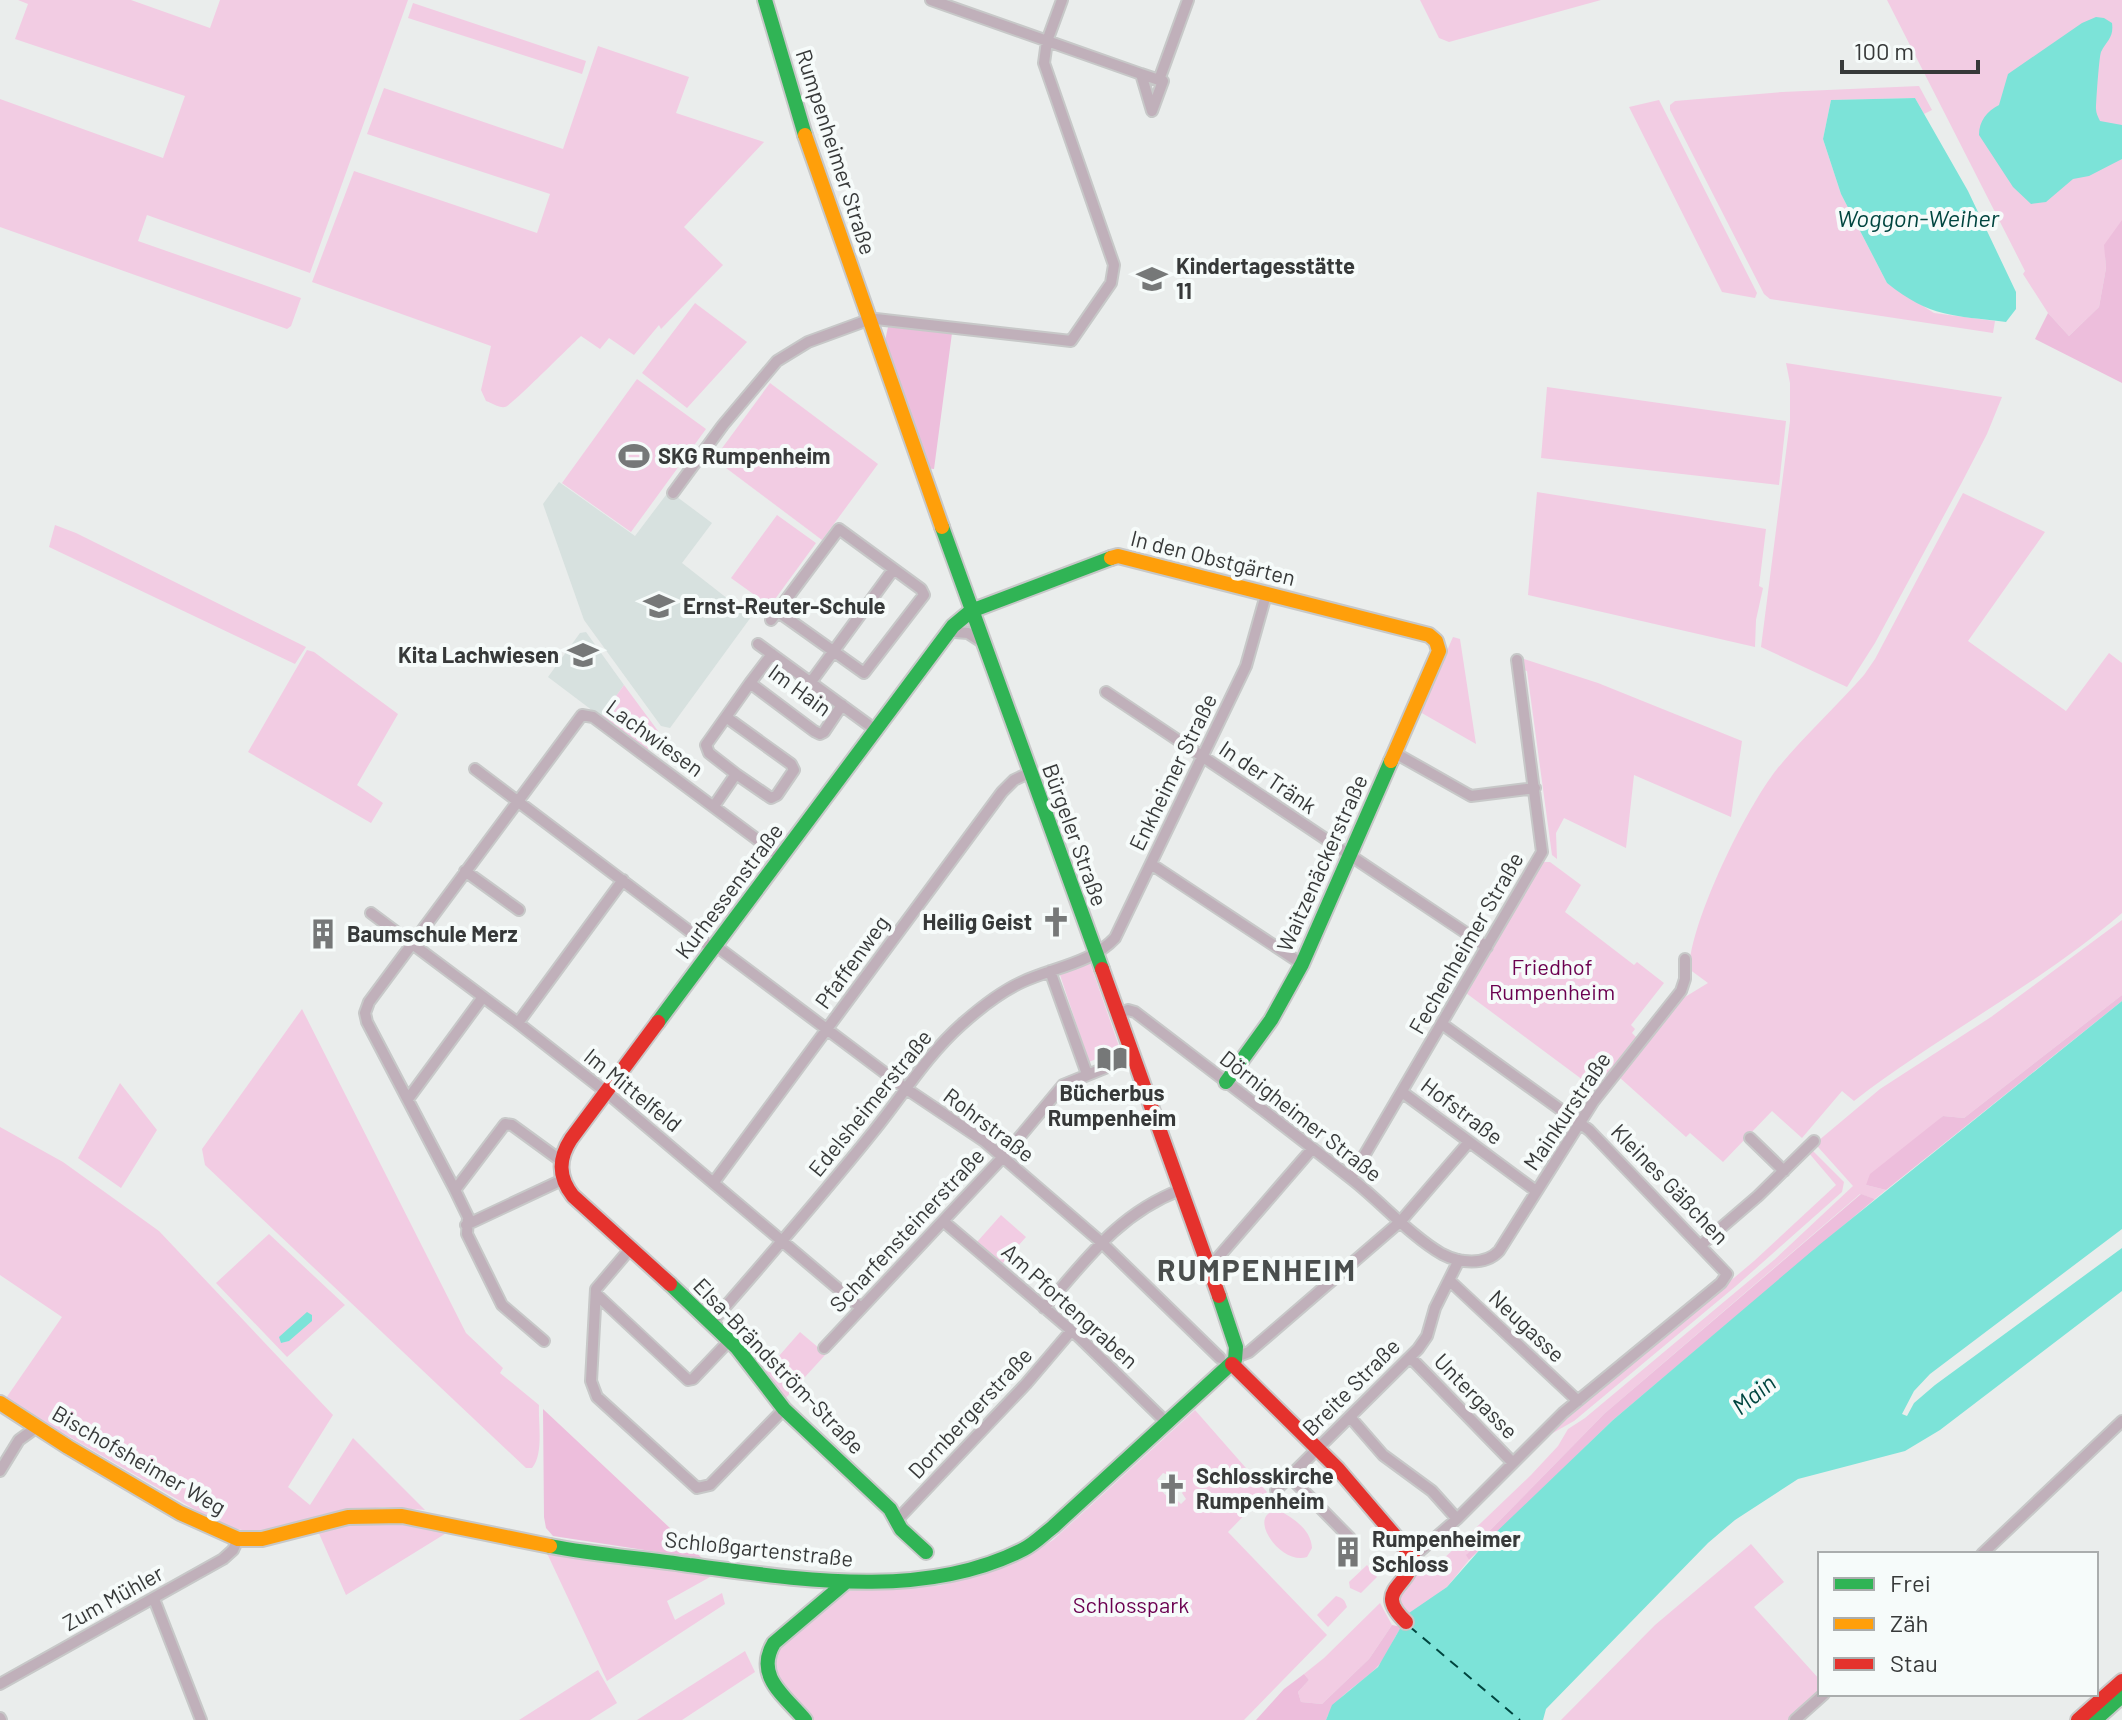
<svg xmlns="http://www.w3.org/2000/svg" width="2122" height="1720" font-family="Barlow,sans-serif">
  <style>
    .built { fill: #d7e1df }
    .green { fill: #f2cce3; fill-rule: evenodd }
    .forest { fill: #edbedc }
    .water { fill: #7ce3d8 }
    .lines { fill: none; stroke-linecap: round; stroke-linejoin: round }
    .ferry { stroke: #00453f; stroke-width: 2; stroke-dasharray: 10 8; stroke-linecap: butt }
    .street-casing { stroke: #c7c8c8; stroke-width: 14 }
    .fast-casing { stroke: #c7c8c8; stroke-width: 18 }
    .slow-casing { stroke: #c7c8c8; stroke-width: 18 }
    .jam-casing { stroke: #c7c8c8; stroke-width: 18 }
    .street { stroke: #c0b0ba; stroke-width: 10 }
    .fast { stroke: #30b455; stroke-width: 14 }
    .slow { stroke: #ff9f0a; stroke-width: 14 }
    .jam { stroke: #e5322d; stroke-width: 14 }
    .labels { text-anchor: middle; stroke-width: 8; stroke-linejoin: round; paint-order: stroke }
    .street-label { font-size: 22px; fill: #373939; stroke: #f6fbfa }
    .poi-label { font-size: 22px; font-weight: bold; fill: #373939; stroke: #f6fbfa; text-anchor: start }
    .park-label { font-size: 22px; fill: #6b0050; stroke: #f6fbfa }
    .water-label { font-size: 24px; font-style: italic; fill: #00453f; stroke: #f6fbfa }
    .district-label { font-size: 30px; font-weight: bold; letter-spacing: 2px; fill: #4a4e4d; stroke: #f6fbfa }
  </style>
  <rect width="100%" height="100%" fill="#eaedec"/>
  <path class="built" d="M559,482L635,536L669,491L712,523L682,563L751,617L670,728L661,726L584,620L543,504Z
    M586,632L624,685L601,717L548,677L580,633Z"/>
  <path class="green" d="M18,0H131L210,28L220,0H408L310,273L147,215L138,241L301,298L291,326L287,329L0,227V99L163,158L185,96L15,39L28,4Z
    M1420,0H1601L1449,42L1439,38Z
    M1887,0H2122V245L2105,256L2106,268L2099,307L2069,336L2048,313L2023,274L2025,271Z
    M413,3L586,61L582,74L408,18Z
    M598,46L689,77L676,113L764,142L684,227L723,265L661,329L659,325L634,355L609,338L600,349L581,336C571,345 510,407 505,407C499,408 492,403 486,401L481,390L491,346L312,282L354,171L537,233L550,194L367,134L384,88L563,149Z
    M1919,86L1932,110L1924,114L1915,98L1831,100L1823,139L1841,194L1887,283L1934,313L1995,321L1993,333L1770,299L1764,294L1670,110V105L1675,101L1782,92Z
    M1659,100L1757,293L1755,298L1722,292L1629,107Z
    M695,303L747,342L687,408L642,373Z
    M1786,363L2002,397L1987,434L1961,484L1875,643L1847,687L1761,647L1790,421V383Z
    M637,379L706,429L631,532L562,483Z
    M770,383L878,464L822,540L714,459Z
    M1547,387L1786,421L1779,485L1541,458Z
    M1537,492L1766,529L1759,586L1763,588L1756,620L1755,647L1528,595Z
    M1963,493L2045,532L1968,641L2066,711L2109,653L2122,663V913C2039,985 1940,1034 1854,1101L1842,1091L1802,1138L1772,1111L1723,1162L1690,1133L1686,1137L1619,1077L1680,1000L1708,983L1689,969C1691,920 1746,808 1777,769C1804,736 1836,707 1864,675L1875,659Z
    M777,515L816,543L770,606L731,578Z
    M55,525L76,533L306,647L295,664L49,547Z
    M1453,637L1460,639L1476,744L1420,712Z
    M307,650L314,652L398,714L357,785L383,803L371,823L248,752Z
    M1521,658L1598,683L1742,741L1731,817L1634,775L1626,848L1564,818L1556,833L1557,859L1552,855L1527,671L1523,670Z
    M624,685L658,731L659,737L646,751L601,717Z
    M1543,862H1550L1581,885L1565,912L1634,965L1637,962L1664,983L1631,1025L1635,1029L1632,1033L1637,1038L1595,1089L1466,993Z
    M2122,920V995L1964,1118L1943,1116L1866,1185L1886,1190L1875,1199L1860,1194L1604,1414L1467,1554L1469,1560L1447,1587L1407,1616L1397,1604C1400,1588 1416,1580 1419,1563L1438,1564L1531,1475L1558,1446L1568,1429L1585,1418L1774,1260L1853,1186L1818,1147V1141L1880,1089L1991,1017Z
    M1090,963L1120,1049L1089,1062L1060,975Z
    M302,1009L466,1333L503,1368L500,1373L539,1405C538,1423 544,1454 532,1468H526L205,1165L202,1149Z
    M120,1083L157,1130L121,1188L78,1158Z
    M0,1127L63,1162L159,1231L333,1415L288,1487L310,1505L353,1438L425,1510L384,1507L325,1514L274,1529L248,1531L225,1527L61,1432L55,1433L4,1401L62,1317L0,1275Z
    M1812,1150L1844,1182L1842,1192L1736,1286L1574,1421L1544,1438L1754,1261L1836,1185L1808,1152Z
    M1001,1215L1026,1237L1002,1264L977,1242Z
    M269,1234L345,1305L287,1357L216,1283Z
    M800,1332L826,1354L784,1400L764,1373Z
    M1195,1410L1267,1492L1228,1532L1327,1635L1244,1720H814C797,1701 769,1680 773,1653L847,1591L938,1586L983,1575L1024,1559L1053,1540ZM1163,1473L1172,1476L1185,1489L1182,1493L1186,1499L1181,1504L1176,1499L1172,1502L1159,1488L1157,1480Z
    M1278,1510C1293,1518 1311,1529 1312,1548L1307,1557C1281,1566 1244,1514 1278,1510Z
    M349,1522H416L448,1532L346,1595L317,1529Z
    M1751,1544L1784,1582L1754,1607L1820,1680V1694L1794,1720H1561L1655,1625Z
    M545,1549L697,1570L710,1577L667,1601L675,1620L722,1593L725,1604L607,1681Z
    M1367,1565L1377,1577L1361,1593L1350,1588L1349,1582Z
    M1336,1596C1344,1599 1344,1599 1347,1607L1328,1627L1317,1615Z
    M1380,1603L1392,1625L1369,1659L1322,1704L1301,1702L1298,1692L1309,1680L1304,1674L1324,1658Z
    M745,1651L755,1672L682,1720H637Z
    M598,1670L617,1703L590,1720H519Z"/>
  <path class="forest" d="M2122,220V383L2035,339L2048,313L2069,336L2099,307L2106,268L2104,245Z
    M888,327L952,333L934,469L925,468L885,341Z
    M2122,995V1001L1886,1190L1866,1185L1870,1174L1943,1116L1964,1118Z
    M1861,1194L1875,1199L1613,1420L1469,1560L1466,1555L1604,1414Z
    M543,1409L703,1559L553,1536L546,1528L544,1517Z
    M1392,1625L1402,1627C1392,1639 1389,1653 1379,1665C1362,1684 1335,1695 1326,1720H1256L1284,1689L1304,1674L1309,1680L1298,1692L1301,1702L1322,1704L1369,1659Z"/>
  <path class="water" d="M2096,17L2104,18L2112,23C2114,38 2107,40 2101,52C2099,57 2096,102 2096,109C2096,113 2098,117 2100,121L2122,125V159L2089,176L2073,179L2046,202L2031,204L2013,187L1979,135C1979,121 1987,111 1999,105L2008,74L2082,23Z
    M1915,98L1968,191L2016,292V309L2006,322C1953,315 1931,318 1887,283L1841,194L1823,139L1831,100Z
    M2122,1001V1229L1930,1374L1914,1391L1902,1414L1907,1416L1914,1403L1935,1385L2122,1248V1291L1940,1430L1905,1451L1798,1479L1735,1520L1708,1543L1546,1709L1543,1720H1326L1332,1705L1378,1667L1409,1613L1447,1587L1490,1538L1613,1420L1819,1245Z
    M307,1312L312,1315V1321L289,1341L281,1343L279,1337Z"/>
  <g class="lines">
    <path class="ferry" d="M1409,1626L1520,1720"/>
    <g class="street-casing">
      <path id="street" d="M931,0L1141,74
        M1159,80L1141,74L1152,111L1163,81L1159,80L1188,0
        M867,318L1071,341L1111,283L1114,265L1044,63L1047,41L1062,0
        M673,493L723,425L777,361L808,342L868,320
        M771,620L839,529L921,589L924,595L864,673L777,611
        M955,632L968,633L982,642
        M758,644L877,731
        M772,654L750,683L814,731L820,734L824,732L842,705
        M811,682L893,570
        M1106,692L1487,947
        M726,717L791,764L794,770L777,795L771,798L736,774
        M1395,753L1471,796L1535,788
        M475,769L713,949
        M714,806L736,774L709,753L706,745L750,683
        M1151,864L1302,964
        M465,871L519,910
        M371,913L518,1023L606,1092L861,1308
        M716,946L905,1088L984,1141L1101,1242L1220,1358
        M1050,971L1087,1074
        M1117,1014L1128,1010L1135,1012C1208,1068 1281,1123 1353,1180C1381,1202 1412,1237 1442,1254C1459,1263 1485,1266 1499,1251L1593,1102L1681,991L1685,979V959
        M518,1023L623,880
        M1402,1092L1536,1191
        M408,1099L483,997
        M1750,1138L1784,1171
        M1351,1178L1542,852L1517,660
        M714,1182L1002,792L1014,780L1029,773
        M455,1190L505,1124L512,1125L560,1160
        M943,1221L1079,1337L1168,1424
        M466,1225L562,1180
        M1701,1245L1758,1196L1814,1141
        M630,1249L596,1289L591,1381L597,1397L697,1488L710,1485L784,1409
        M1209,1268L1312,1149
        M1449,1280L1578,1401
        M596,1294L688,1380L693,1379L730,1340
        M1044,1308C1086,1260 1118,1214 1180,1190
        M711,1323C766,1260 821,1197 873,1132C903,1095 926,1056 962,1024C980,1008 1000,992 1022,982C1052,968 1092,963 1115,938L1246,666L1266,595
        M544,1341L502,1305L467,1234L468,1217L455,1190L367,1022L365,1013L369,1002L582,715L593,717L782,858
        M824,1348L1003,1157L1063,1085L1132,1057
        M1236,1357L1249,1352L1401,1221L1469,1142
        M1410,1357L1512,1462
        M1350,1417L1383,1455L1432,1491L1457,1519
        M0,1471L19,1440L37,1427
        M1289,1476L1350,1538
        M1276,1490L1418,1349L1427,1336L1435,1308L1459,1260
        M897,1520L1026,1384L1071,1331
        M1982,1554L2122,1421
        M1413,1557L1457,1519L1563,1413L1721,1283L1727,1274L1589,1130L1442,1024
        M154,1599L201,1720
        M0,1684L223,1559L233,1550L238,1539
        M0,1718L1,1720
        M1795,1720L1824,1694"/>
    </g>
    <g class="fast-casing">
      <path id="fast" d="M765,0L805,135
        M942,527L1102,969
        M658,1022L953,626L971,611L1111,558
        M1226,1082L1271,1020L1302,964L1391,761
        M670,1284L737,1348L784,1409L890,1509L901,1529L926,1552
        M550,1546C596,1555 643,1558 689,1565C797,1579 923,1601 1024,1549C1034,1544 1044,1534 1053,1527L1235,1360L1236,1347L1219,1296
        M805,1720C785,1696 754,1676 774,1643L846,1582
        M2095,1720L2122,1696"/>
    </g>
    <g class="slow-casing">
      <path id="slow" d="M805,135L942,527
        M1111,558L1118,556L1429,635L1436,641L1439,651L1391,761
        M0,1403L68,1447L180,1513L238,1539H262L348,1517L402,1516L550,1546"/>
    </g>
    <g class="jam-casing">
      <path id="jam" d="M1102,969L1219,1296
        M658,1022L571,1139C558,1159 558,1177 573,1196L670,1284
        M1232,1364L1338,1469L1413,1557C1410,1589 1372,1589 1406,1622
        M2078,1720L2122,1681"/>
    </g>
    <use href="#street" class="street"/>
    <use href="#fast" class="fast"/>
    <use href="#slow" class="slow"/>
    <use href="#jam" class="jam"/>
  </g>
  <defs>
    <g id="school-bare" transform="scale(2.4)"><path d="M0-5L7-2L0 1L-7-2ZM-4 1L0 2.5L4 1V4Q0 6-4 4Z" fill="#767878" stroke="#f6fbfa" stroke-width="2.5" paint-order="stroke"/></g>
    <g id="stadium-bare" transform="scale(2.4)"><path d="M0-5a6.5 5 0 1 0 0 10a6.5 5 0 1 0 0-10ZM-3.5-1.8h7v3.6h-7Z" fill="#767878" stroke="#f6fbfa" stroke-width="2.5" paint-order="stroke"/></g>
    <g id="church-bare" transform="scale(2.4)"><path d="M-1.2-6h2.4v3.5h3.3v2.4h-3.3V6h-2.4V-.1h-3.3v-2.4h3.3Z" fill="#767878" stroke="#f6fbfa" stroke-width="2.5" paint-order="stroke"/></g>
    <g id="building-bare" transform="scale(2.4)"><path d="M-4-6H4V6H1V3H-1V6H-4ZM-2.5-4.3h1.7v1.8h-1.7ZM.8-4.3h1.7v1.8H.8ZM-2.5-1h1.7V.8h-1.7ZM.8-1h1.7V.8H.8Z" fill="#767878" stroke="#f6fbfa" stroke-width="2.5" paint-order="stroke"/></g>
    <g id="library-bare" transform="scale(2.4)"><path d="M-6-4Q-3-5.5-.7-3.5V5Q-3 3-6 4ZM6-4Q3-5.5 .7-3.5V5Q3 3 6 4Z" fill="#767878" stroke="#f6fbfa" stroke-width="2.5" paint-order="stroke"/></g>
  </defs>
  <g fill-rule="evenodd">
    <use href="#school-bare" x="1152" y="279"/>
    <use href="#stadium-bare" x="634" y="456"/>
    <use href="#school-bare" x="659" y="606"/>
    <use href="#school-bare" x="583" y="655"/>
    <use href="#church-bare" x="1056" y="922"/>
    <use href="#building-bare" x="323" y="934"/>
    <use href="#library-bare" x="1112" y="1059"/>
    <use href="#church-bare" x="1172" y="1489"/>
    <use href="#building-bare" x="1348" y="1552"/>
  </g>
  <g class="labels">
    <g class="street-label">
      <text transform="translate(836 152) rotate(72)" y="8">Rumpenheimer Straße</text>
      <text transform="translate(1213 558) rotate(14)" y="8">In den Obstgärten</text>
      <text transform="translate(800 690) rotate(36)" y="8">Im Hain</text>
      <text transform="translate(655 738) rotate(36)" y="8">Lachwiesen</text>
      <text transform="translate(1173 772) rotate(-64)" y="8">Enkheimer Straße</text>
      <text transform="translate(1268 777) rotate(34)" y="8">In der Tränk</text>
      <text transform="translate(1075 835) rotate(70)" y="8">Bürgeler Straße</text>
      <text transform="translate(1322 863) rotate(-66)" y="8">Waitzenäckerstraße</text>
      <text transform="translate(729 891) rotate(-53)" y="8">Kurhessenstraße</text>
      <text transform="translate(1466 943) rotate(-60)" y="8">Fechenheimer Straße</text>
      <text transform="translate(852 962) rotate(-54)" y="8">Pfaffenweg</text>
      <text transform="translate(633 1090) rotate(39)" y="8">Im Mittelfeld</text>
      <text transform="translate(870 1103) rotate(-51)" y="8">Edelsheimerstraße</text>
      <text transform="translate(1462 1111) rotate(37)" y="8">Hofstraße</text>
      <text transform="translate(1567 1111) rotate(-56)" y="8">Mainkurstraße</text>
      <text transform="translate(1301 1116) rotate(38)" y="8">Dörnigheimer Straße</text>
      <text transform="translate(989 1125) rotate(37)" y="8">Rohrstraße</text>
      <text transform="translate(1670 1184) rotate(46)" y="8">Kleines Gäßchen</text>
      <text transform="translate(907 1230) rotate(-47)" y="8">Scharfensteinerstraße</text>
      <text transform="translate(1070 1306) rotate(42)" y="8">Am Pfortengraben</text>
      <text transform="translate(1527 1326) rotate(43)" y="8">Neugasse</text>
      <text transform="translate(779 1366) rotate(46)" y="8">Elsa-Brändström-Straße</text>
      <text transform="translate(1351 1387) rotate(-45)" y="8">Breite Straße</text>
      <text transform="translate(1476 1396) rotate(46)" y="8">Untergasse</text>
      <text transform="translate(970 1413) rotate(-47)" y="8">Dornbergerstraße</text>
      <text transform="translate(139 1460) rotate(30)" y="8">Bischofsheimer Weg</text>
      <text transform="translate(759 1549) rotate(6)" y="8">Schloßgartenstraße</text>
      <text transform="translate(113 1598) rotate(-29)" y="8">Zum Mühler</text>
    </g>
    <g class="poi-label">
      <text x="1176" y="274">Kindertagesstätte<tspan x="1176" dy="25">11</tspan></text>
      <text x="658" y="464">SKG Rumpenheim</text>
      <text x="683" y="614">Ernst-Reuter-Schule</text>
      <text x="559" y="663" text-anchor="end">Kita Lachwiesen</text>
      <text x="1032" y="930" text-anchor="end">Heilig Geist</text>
      <text x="347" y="942">Baumschule Merz</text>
      <text x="1112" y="1101" text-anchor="middle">Bücherbus<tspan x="1112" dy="25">Rumpenheim</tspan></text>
      <text x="1196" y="1484">Schlosskirche<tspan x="1196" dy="25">Rumpenheim</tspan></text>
      <text x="1372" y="1547">Rumpenheimer<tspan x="1372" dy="25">Schloss</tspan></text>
    </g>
    <g class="park-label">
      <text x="1552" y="975">Friedhof<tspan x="1552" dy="25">Rumpenheim</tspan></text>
      <text x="1131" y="1613">Schlosspark</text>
    </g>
    <g class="water-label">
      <text x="1918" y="227">Woggon-Weiher</text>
      <text transform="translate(1754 1395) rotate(-39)" y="8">Main</text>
    </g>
    <g class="district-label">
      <text x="1257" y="1281">RUMPENHEIM</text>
    </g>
  </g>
  <rect x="1818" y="1552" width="280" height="144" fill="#f6fbfa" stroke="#aaadad" stroke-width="2"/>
  <rect x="1834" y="1578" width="40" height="12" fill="#30b455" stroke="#aaadad" stroke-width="2"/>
  <text x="1890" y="1592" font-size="24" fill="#373939">Frei</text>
  <rect x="1834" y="1618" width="40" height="12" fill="#ff9f0a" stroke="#aaadad" stroke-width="2"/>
  <text x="1890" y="1632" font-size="24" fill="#373939">Zäh</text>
  <rect x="1834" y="1658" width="40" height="12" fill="#e5322d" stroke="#aaadad" stroke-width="2"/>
  <text x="1890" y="1672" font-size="24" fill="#373939">Stau</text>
  <path d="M1842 60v12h136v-12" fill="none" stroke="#373939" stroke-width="4"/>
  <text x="1854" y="60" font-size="24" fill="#373939" stroke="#f6fbfa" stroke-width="6" paint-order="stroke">100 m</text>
</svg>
